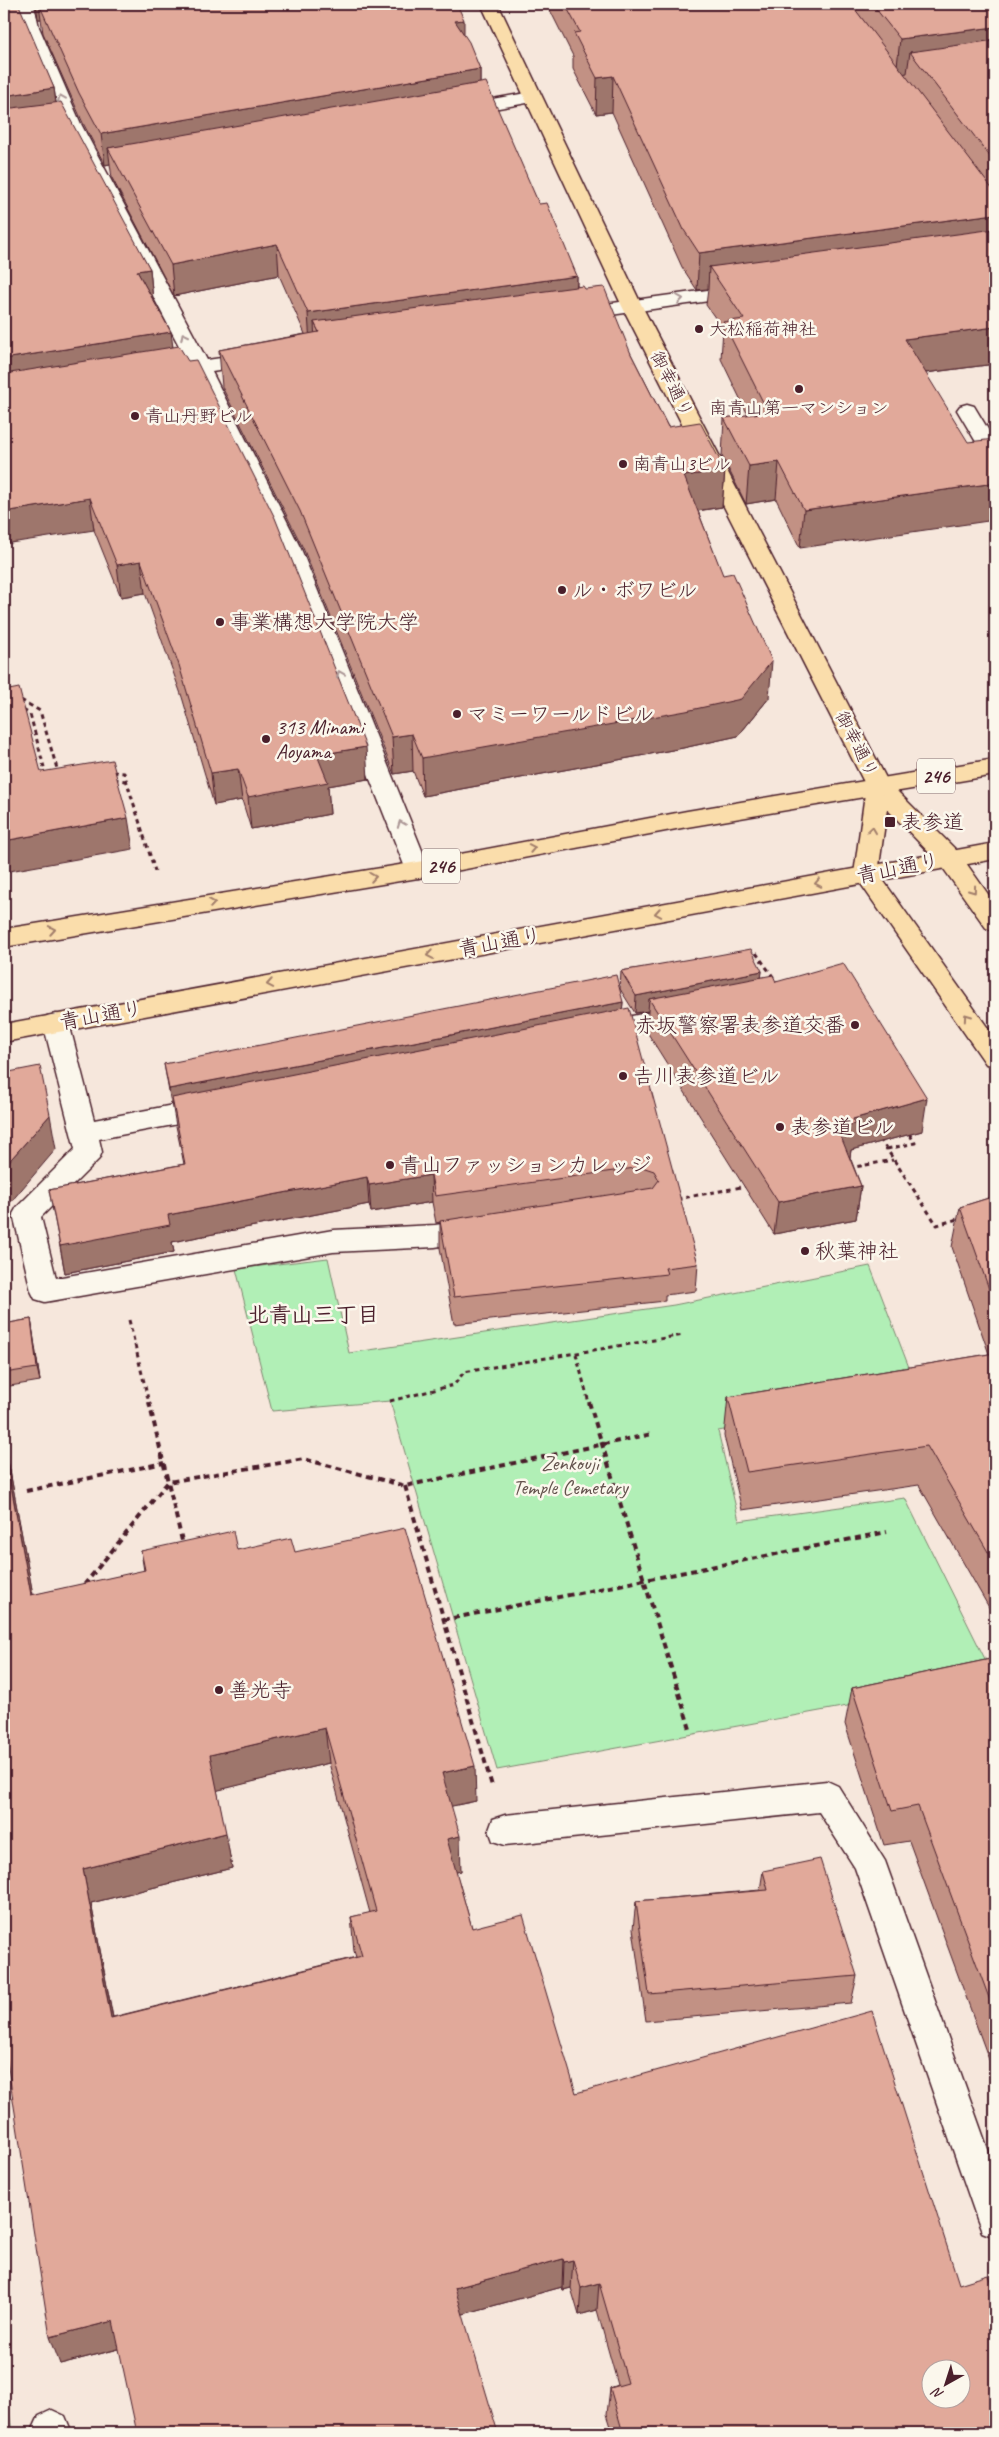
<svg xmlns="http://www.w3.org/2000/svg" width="999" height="2437" font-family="Caveat,'Klee One',sans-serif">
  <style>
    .green { fill: #b1efb6; stroke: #7e8770 }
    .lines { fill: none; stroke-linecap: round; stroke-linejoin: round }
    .minor-casing { stroke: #4a1f2b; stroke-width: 3 }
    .major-casing { stroke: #4a1f2b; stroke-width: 3 }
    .highway-casing { stroke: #4a1f2b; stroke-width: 3 }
    .path-far1 { stroke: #4a1f2b; stroke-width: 3; stroke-dasharray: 4.5 4; stroke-linecap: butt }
    .path { stroke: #4a1f2b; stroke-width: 4; stroke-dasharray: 6 4.5; stroke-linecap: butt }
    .minor { fill: #fbf7ec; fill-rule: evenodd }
    .major { fill: #faddab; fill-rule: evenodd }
    .highway { fill: #faddab; fill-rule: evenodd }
    .wall { fill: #c29184; stroke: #4a1f2b; fill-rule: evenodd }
    .shaded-wall { fill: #9e766c; stroke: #4a1f2b }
    .building { fill: #e1a99a; stroke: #4a1f2b; fill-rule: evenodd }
    .oneway { stroke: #ab9695 }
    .oneway2 { stroke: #a27e6b }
    .poi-dot { fill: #4a1f2b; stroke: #fbf7ec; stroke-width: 2 }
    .labels { text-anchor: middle; stroke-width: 5; stroke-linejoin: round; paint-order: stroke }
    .far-poi-label { font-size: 18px; fill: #4a1f2b; stroke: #fbf7ec; text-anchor: start }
    .far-street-label { font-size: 18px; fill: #4a1f2b; stroke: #fbf7ec }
    .shield { fill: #fbf7ec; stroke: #7f6065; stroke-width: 1 }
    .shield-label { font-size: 20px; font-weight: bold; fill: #4a1f2b }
    .poi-label { font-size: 21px; fill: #4a1f2b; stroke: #fbf7ec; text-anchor: start }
    .street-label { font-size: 21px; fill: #4a1f2b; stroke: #fbf7ec }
    .park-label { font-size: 21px; fill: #64534e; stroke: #fbf7ec }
    .neighbourhood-label { font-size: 22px; font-weight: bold; fill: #4a1f2b; stroke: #fbf7ec }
  </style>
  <rect width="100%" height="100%" fill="#f6e7dc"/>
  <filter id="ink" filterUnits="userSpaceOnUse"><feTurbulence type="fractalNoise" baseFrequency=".02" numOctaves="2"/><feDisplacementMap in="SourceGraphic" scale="10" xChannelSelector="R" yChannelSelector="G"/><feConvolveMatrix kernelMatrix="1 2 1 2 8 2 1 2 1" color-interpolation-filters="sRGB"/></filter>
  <g filter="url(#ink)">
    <path class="green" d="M328,1258L349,1353L674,1305L870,1266L920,1396L718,1431L739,1521L905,1498L995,1679L497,1770L390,1401L272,1411L236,1269Z
      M4,2375L12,2433H4Z"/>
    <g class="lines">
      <g class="minor-casing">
        <path id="minor" d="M16,4H34L39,27L81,124L207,360L256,353L263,355L266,359L263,363L256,365L212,372L301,549L430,870L427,876L418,878L409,876L406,870L279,549L194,374L162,379L155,377L152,373L155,369L188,363L63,124L21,27Z
          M532,92L538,93L541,97L538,101L459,115L453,114L450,110L453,106L459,105Z
          M744,285L751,287L754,291L751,295L576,320L569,318L566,314L569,310L576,308Z
          M967,404L974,406L995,441V464L988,462L957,410L960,406Z
          M683,1006L692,1008L696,1015L692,1022L596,1041L587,1039L583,1032L587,1025L596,1023Z
          M56,1014L65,1016L69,1023L94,1120L210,1098L219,1101L223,1108L219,1115L210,1118L99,1139L102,1152L99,1159L41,1217L56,1278L333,1230L435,1225L477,1219L487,1222L491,1230L487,1238L435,1247L333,1252L45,1302L35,1299L31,1291L13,1214L17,1207L75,1149L43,1023L47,1016Z
          M827,1781L838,1786L885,1861L995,2169V2237L982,2232L977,2219L855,1868L819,1812L505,1845L493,1841L489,1830L493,1819L505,1815Z
          M52,2410L65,2416L72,2433H34L33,2429L39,2416Z"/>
      </g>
      <g class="major-casing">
        <path id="major" d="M481,4H498L642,306L888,782L959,853L995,904V931L986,928L941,865L887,809L878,873L995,1038V1066L986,1064L854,874L866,786L622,306Z"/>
      </g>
      <g class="highway-casing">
        <path id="highway" d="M995,759V775L687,827L418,878L4,947V929L418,862L687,811Z
          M995,843V859L4,1042V1024Z"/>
      </g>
      <path class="path-far1" d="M21,700L40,711L58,772
        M23,710L30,714L46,775
        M113,772L124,773L155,871
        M114,779L126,781
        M756,953L779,985
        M880,1139L937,1225L961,1218
        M887,1149L915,1143L908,1132
        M849,1168L893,1160
        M677,1199L747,1186
        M129,1320L149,1403
        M576,1354L589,1403
        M390,1401L454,1385L464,1372L683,1335"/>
      <path class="path" d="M149,1402L183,1545
        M589,1402L690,1729
        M405,1486L492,1786
        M26,1491L164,1463
        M84,1585L168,1482L304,1459L405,1486L652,1434
        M443,1620L887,1532"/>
      <use href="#minor" class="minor"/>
      <use href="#major" class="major"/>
      <use href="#highway" class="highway"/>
    </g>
    <path class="wall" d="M4,4H16V6L54,88L56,102L150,269L153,300L173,347L368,779L328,786L330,814L251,829L242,800L214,805L182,697L145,593L121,597L94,530Z
      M34,4H457L464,35L480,69V83L539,204L577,276V286L585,289L631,354L668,427L725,470L722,507L698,511L769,698L738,736L683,748L423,796L413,771L394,774L303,548L222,387L219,350L305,334L279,275L174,296L112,178L110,164L105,165L83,123L43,33L41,19H38Z
      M547,4H995V364L926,373L800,548L776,499L746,504L722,456L724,418L748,415L721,359L723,329L706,305L708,289L697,290L682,267L612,112L596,114L573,69V56Z
      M697,959L762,971L761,977L776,982L922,1131L851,1150L850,1157L861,1186L856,1219L774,1234L647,1032L648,1011L635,1013L620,989L621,971Z
      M623,1002L622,1010L698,1264L696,1291L665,1295V1301L454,1324L440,1248V1222L436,1223L432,1202L371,1212L369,1204L172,1242L174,1252L65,1273L49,1190L184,1164L176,1126L172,1103H171L164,1064Z
      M995,1196V1618L919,1485L742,1510L724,1436L728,1397L989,1354L952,1247L960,1207Z
      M31,1319L33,1333L40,1381L4,1387V1324Z
      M7,1455L33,1595L144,1571L141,1551L237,1550L295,1552L476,1801L451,1806L461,1871L456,1872L472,1928L576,2093L995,2433H613L607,2414L610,2388L618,2385L597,2310L579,2315L571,2288L563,2290L562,2287L463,2314L119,2349L60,2364ZM329,1763L370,1913L351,1917L354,1951L356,1957L113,2017L91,1903L232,1868L217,1790Z
      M995,1658V2076L909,1841L884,1845L845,1724L852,1688Z
      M763,1871L857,1976L851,2003L646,2021L633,1929L636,1901L760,1890Z"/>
    <path class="shaded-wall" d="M4,4H16L18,21L4,25Z
      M36,4H39L41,19H38Z
      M464,20V50L455,21Z
      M995,27V62L910,52L907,73L896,75L900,39Z
      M480,69V99L108,148L110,164L105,165L101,134Z
      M613,76L612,112L596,114L597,78Z
      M54,88L58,119L4,127V96Z
      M995,214V250L709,267L708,289L697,290L699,253Z
      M277,244L279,275L174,296L171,265Z
      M150,269L153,300L137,271Z
      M577,276L576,307L319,332L314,322L315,343L310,344L308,313Z
      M995,327V364L901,376L905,339Z
      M171,332L175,363L4,391V359Z
      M779,462L776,499L746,504L749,466Z
      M725,470L722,507L682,513L684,476Z
      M995,483V520L800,548L804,510Z
      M90,498L94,530L4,544V512Z
      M141,561L145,593L121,597L117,565Z
      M772,661L769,698L738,736L683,748L423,796L422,758Z
      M412,734L413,771L394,774L392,737Z
      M366,747L368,779L328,786L330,814L251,829L248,797L317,755Z
      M238,769L242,800L214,805L211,773Z
      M128,818L133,849L4,872V841Z
      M762,971L760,989L649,999L648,1011L635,1013L636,996Z
      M623,1002L622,1016L171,1103L169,1089Z
      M927,1098L922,1131L851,1150L850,1157L833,1160L837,1127L853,1119Z
      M50,1115L56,1149L10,1203L4,1204V1167Z
      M431,1175L432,1202L371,1212L369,1185Z
      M367,1177L369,1204L172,1242L174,1252L65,1273L60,1246L168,1215Z
      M861,1186L856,1219L774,1234L778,1202Z
      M31,1319L33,1333L40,1381L37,1368Z
      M4,1441L7,1455L40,1632L31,1595L4,1448Z
      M325,1728L329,1763L215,1791L210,1755Z
      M475,1766L476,1801L443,1808L442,1773Z
      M226,1833L232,1868L91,1903L119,2050L111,2018L83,1869Z
      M460,1836L461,1871L448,1874L447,1839Z
      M563,2259L562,2287L456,2316L455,2288Z
      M573,2260L571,2288L563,2290L564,2262Z
      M599,2283L597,2310L579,2315L581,2288Z
      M113,2321L122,2348L60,2364L50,2337Z"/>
    <path class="building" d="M39,4H457L464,20L455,21L469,42L480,69L101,134L79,93Z
      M565,4H851L993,190H995V214L699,253L684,230L613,76L597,78L574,33L580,32Z
      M872,4H995V27L900,39Z
      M19,5L54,88L4,96V6Z
      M995,40V163L910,52Z
      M486,82L539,204L547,203L577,276L308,313L277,244L171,265L108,148Z
      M61,102L150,269L137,271L171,332L4,359V109Z
      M995,229V327L905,339L968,442L995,439V483L804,510L779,462L749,466L724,418L768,412L723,322L744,319L709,267Z
      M583,286L585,289L604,287L631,354L668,427L700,422L725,470L684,476L723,575L733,573L772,661L741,699L686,711L422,758L412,734L392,737L300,511L219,350L319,332L314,322Z
      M179,346L188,361L196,360L275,518L366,747L317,755L328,782L248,797L238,769L211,773L179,665L141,561L117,565L90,498L4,512V374Z
      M19,688L41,772L112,760L128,818L4,841V691Z
      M751,949L762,971L636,996L621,971L696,958L697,959Z
      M843,963L927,1098L853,1119L855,1124L837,1127L861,1186L778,1202L649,999L773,975L776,982Z
      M616,975L623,1002L169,1089L164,1064Z
      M629,1008L698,1264L665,1268L667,1274L454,1297L440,1221L653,1188L659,1180L654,1171L642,1167L435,1196L431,1175L369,1185L367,1177L168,1215L170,1225L60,1246L49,1190L185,1164L172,1098Z
      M40,1066L50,1115L4,1167V1073Z
      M995,1196V1306L960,1207Z
      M31,1319L37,1368L4,1373V1324Z
      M995,1353V1564L927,1446L747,1472L728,1397Z
      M4,1448L31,1595L145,1570L141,1551L233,1531L237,1550L291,1538L295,1552L405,1528L475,1766L442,1773L460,1836L447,1839L472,1928L523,1915L576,2093L872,2011L959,2284L988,2275L995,2294V2433H623L610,2388L628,2383L599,2283L581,2288L573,2260L564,2262L563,2259L455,2288L498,2433H137L113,2321L50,2337L4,2042ZM325,1728L376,1911L351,1917L362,1956L111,2018L83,1869L226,1833L210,1755ZM932,2370H962V2400H932Z
      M995,1658V2014L918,1806L892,1811L852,1688Z
      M820,1859L857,1976L649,1994L636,1901L768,1890L763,1871Z"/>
    <defs><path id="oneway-chevron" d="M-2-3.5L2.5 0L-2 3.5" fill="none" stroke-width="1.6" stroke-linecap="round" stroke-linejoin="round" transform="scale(1.25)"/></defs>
    <g class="oneway">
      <use href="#oneway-chevron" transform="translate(61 98) rotate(-113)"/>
      <use href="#oneway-chevron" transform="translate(680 299) rotate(-8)"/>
      <use href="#oneway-chevron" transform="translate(184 336) rotate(-117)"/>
      <use href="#oneway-chevron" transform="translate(340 674) rotate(-112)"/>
      <use href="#oneway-chevron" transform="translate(401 824) rotate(-111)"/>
    </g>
    <g class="oneway2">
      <use href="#oneway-chevron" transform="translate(872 830) rotate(-82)"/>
      <use href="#oneway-chevron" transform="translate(532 848) rotate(-11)"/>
      <use href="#oneway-chevron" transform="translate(373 877) rotate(-9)"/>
      <use href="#oneway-chevron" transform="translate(818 883) rotate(169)"/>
      <use href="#oneway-chevron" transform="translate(973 890) rotate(54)"/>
      <use href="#oneway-chevron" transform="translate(212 903) rotate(-9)"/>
      <use href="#oneway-chevron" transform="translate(658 913) rotate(170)"/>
      <use href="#oneway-chevron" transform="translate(52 930) rotate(-10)"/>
      <use href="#oneway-chevron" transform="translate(430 955) rotate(170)"/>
      <use href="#oneway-chevron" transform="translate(270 984) rotate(170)"/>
      <use href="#oneway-chevron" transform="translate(967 1017) rotate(-125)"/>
    </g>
  </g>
  <g class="poi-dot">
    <circle cx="699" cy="329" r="5"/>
    <circle cx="799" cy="389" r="5"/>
    <circle cx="135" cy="416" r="5"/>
    <circle cx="623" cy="464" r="5"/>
    <circle cx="562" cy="590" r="5"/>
    <circle cx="220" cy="622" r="5"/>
    <circle cx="457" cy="714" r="5"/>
    <circle cx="266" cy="739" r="5"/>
    <rect x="884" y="816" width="12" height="12" rx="2.5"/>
    <circle cx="855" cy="1025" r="5"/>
    <circle cx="623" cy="1076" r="5"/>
    <circle cx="780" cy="1127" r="5"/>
    <circle cx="390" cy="1165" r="5"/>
    <circle cx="805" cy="1251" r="5"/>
    <circle cx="219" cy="1690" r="5"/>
  </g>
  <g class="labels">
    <g class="far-poi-label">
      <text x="709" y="335">大松稲荷神社</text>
      <text x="799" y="414" text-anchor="middle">南青山第一マンション</text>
      <text x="145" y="422">青山丹野ビル</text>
      <text x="633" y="470">南青山3ビル</text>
    </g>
    <g class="far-street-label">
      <text transform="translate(672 384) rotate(63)" y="6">御幸通り</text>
      <text transform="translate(857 744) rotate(63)" y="6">御幸通り</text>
    </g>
    <g class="shield">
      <rect x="917" y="758.5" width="38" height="35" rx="4"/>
      <rect x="422" y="848.5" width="38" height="35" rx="4"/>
    </g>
    <g class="shield-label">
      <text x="936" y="783">246</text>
      <text x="441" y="873">246</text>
    </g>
    <g class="poi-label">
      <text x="572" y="597">ル・ボワビル</text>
      <text x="230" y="629">事業構想大学院大学</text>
      <text x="467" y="721">マミーワールドビル</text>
      <text x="276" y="734">313 Minami<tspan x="276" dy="24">Aoyama</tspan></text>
      <text x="901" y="829">表参道</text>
      <text x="845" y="1032" text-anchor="end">赤坂警察署表参道交番</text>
      <text x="633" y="1083">𠮷川表参道ビル</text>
      <text x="790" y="1134">表参道ビル</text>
      <text x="400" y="1172">青山ファッションカレッジ</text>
      <text x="815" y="1258">秋葉神社</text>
      <text x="229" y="1697">善光寺</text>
    </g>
    <g class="street-label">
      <text transform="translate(898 868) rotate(-11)" y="7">青山通り</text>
      <text transform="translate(500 942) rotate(-10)" y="7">青山通り</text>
      <text transform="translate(101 1015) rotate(-10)" y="7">青山通り</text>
    </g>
    <g class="park-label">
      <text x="570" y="1470">Zenkouji<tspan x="570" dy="24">Temple Cemetary</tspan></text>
    </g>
    <g class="neighbourhood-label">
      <text x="313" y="1322">北青山三丁目</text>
    </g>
  </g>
  <rect width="999" height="2437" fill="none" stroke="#fbf7ec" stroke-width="20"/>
  <rect x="10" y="10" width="979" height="2417" fill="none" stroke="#4a1f2b" stroke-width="2" filter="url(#ink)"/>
  <g transform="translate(946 2384) rotate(219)"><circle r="24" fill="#fbf7ec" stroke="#b4a19f"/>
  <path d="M0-4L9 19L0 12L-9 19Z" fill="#4a1f2b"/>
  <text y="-8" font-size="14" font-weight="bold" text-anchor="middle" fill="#4a1f2b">N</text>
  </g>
</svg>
